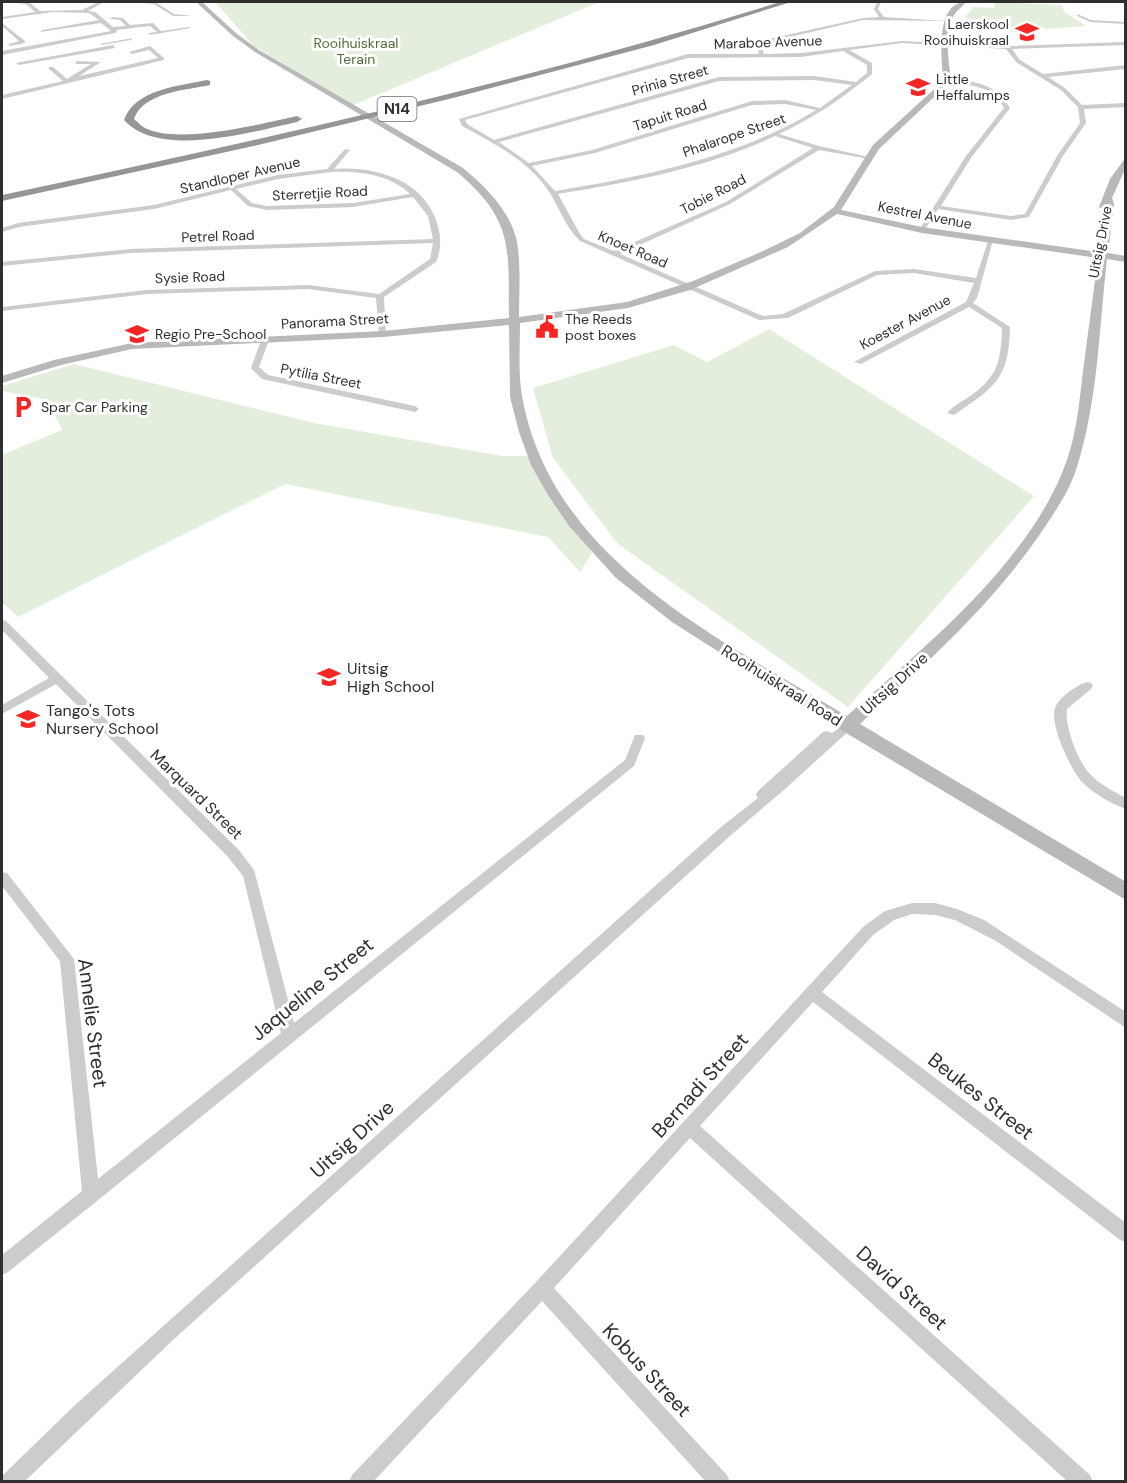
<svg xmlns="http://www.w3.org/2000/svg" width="1127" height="1483" font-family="'DM Sans',sans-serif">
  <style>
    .green { fill: #e4eedc }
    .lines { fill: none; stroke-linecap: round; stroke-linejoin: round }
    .street { fill: #ccc; fill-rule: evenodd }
    .secondary { fill: #b9b9b9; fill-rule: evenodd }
    .highway { fill: #969696; fill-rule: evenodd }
    .labels { text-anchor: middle; stroke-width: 6; stroke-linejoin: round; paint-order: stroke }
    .far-poi-label { font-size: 14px; fill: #2f2f2f; stroke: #fff; text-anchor: start }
    .far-street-label { font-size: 14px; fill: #2f2f2f; stroke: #fff }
    .far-park-label { font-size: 14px; fill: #4d6f38; stroke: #fff }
    .shield { fill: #fff; stroke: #6d6d6d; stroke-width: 1.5 }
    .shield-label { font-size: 15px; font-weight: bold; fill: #2f2f2f }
    .poi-label { font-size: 16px; fill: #2f2f2f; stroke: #fff; text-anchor: start }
    .street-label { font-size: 16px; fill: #2f2f2f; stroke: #fff }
    .near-street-label { font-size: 20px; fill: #2f2f2f; stroke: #fff }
  </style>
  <rect width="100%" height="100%" fill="#fff"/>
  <path class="green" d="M215,2H599L351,106L253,45Z
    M995,2L1061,5L1065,12L1086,26L1007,32L965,17L974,7L994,8Z
    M769,329L1034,496L848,707L618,544L553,458L533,388L674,345L707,362Z
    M74,364L314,423L502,456H530L592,553L580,572L548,537L285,484L18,617L2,602V455L62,430L48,400L2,391V386Z"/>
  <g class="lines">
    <path class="street" d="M5,2H29L40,11L82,10L99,2H104L88,11L95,12L113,27L126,26L120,20L110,19L112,17L123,18L130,25L153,23L161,31L189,27L191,28L150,35L148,33L157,32L150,26L116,30L117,32L115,33L2,55V51L111,31L101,23L40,32L42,30L99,20L89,13L53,12L2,19V17L35,12L26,4Z
      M129,2H155L174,14L193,16H173L154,4Z
      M877,2H881L878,9L884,17L948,21L863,20L764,43L761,45L764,54L801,53L902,41L1008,46L1126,42V45L1012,49L1020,60L1043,74L1126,65V69L1048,77L1065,88L1082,105L1126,103V107L1084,109L1086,123L1063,156L1029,217L1011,220L938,209L924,231L922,232L919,230L966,156L1004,108C993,85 970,85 947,83L945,80C971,79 998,84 1010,108L971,158L941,206L1011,216L1025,214L1057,156L1080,123L1078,107L1061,90L1016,62L1006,49L902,43L849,50L872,63V74C843,98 815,117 779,134L819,146L869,157V159L819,150L730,204L620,254L763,316L783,314L875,271L914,269L976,278L988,241L993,240L977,298L973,303L1010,327C1009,379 995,387 954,415L947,413C954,405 965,400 973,394C999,375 1001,358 1002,328L969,307L861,364L854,362L966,302L974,283L914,273L877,275L788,318L759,320L580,241C565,227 559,206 548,190C528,160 493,143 462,126L459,119L688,54H759L755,45L760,41L863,18L879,17L874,9ZM843,51L867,65V73L856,82L814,76L719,77L494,140L467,124L465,120L688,58L801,57ZM814,80L852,85L820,108L785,100L752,101L592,150L529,163L499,142L719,81ZM785,104L816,110C738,158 644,176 555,191L532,166L595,153L752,105ZM775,136L813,148L726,202L614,251L584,239L580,234L558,194C631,182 707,168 775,136Z
      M1077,14L1091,20L1126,22V24L1090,22L1077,16Z
      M2,23L25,41V43L9,46V44L19,41L2,26Z
      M133,38L131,40L102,45L100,44Z
      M113,45L115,48L19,65L16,63Z
      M150,46L164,58V60L2,99V95L63,81L49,69V67H53L67,79L91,64H75L77,61L101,62L79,76L158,58L149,50L132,54L129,52Z
      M345,149L350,150L334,169C357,167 382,171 403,182C430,196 449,233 436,262L384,297L386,336L379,334L376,298L308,289L147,294L2,311V307L147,290L308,285L379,294L430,259L433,243L131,253L2,266V262L131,249L433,239L428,216L413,197L353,207L267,210L248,206L231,190L154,209L19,227L2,232V228L18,223L154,205L278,175L327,169ZM331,172C358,171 389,174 410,194L353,203L267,206L252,203L236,189L278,179Z
      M262,338L269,340L259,367L268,375L415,406L419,409L415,412L262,379L251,368Z
      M2,620L6,621L238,849L254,870L294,1023L625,760L635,735H643L645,738L634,766L97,1201L8,1272L2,1275V1255L82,1191L60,961L2,886V872L7,873L74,959L98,1179L281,1033L243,876L228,857L56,684L2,714V705L49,678L2,630Z
      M1087,682L1091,683L1093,686L1091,689L1067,709C1064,725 1078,762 1090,774C1100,785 1113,791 1126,798V809C1111,804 1093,793 1082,782C1071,770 1049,724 1055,708C1059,697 1077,685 1087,682Z
      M847,722L851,723L853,726L851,729L785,789L731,835L173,1340L24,1482H2L3,1475L75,1405L721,827L758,798L756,794L758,791L823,732L827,731L832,733Z
      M912,903H935L957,909L984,920L1126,1012V1028L996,941L955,920L935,915L912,914L894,920L873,935L822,992L1126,1223V1242L1120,1240L813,1002L700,1126L1090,1475L1093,1482H1068L690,1138L554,1288L727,1475L730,1482H706L542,1301L373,1482H349L352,1475L536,1282L863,927L885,911Z"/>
    <path class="secondary" d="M196,2H202L237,34L259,50L463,168C486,187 511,212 517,242C521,266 519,293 519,317L627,302L693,281L761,252L800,233L834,207L873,145L943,81C942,61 934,2 966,2C963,6 957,10 954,15C943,35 949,60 951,81L879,149L841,210L922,227L1098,252L1104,210L1099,207L1110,179L1126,157V167L1112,198L1114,204L1108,253L1126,256V262L1107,259C1099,329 1098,403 1076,470C1068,494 1052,516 1038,537C986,611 925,664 860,724L1126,882V900L841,730L672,622L616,578L569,526L548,495L531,465L519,432L510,397L509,325L383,337L132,349L61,365L2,383V376L54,360L132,343L383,331L509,318C508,249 515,221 457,172L255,52L233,36ZM837,214L922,233L1098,258C1093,295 1088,333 1083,371C1079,405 1076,441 1062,473C1022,569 923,648 847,716C719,638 551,560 522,396C518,373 520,347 520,323L628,308L690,290L788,247Z"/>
    <path class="highway" d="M780,2H791L654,45L453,98L258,145L2,201V195C263,139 525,82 780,2Z
      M207,80L210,81V85C187,90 143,92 134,119C138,122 141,126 145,128C178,145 261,124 297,116L302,119L297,122C252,132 159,159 124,120C135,89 179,86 207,80Z"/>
  </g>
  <defs>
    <g id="school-bare" transform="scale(1.8)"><path d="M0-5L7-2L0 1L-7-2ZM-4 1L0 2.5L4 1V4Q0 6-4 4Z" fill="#f52623" stroke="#fff" stroke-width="2.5" paint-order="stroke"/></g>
    <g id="civic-bare" transform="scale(1.8)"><path d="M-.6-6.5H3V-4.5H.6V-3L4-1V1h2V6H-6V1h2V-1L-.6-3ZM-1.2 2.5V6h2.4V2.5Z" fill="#f52623" stroke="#fff" stroke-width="2.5" paint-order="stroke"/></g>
    <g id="parking-bare" transform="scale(1.8)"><path d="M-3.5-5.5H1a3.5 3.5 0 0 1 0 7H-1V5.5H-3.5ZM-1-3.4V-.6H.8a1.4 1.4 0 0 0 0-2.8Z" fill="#f52623" stroke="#fff" stroke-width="2.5" paint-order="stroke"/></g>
  </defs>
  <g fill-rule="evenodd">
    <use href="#school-bare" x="1027" y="32"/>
    <use href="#school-bare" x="918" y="87"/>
    <use href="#civic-bare" x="547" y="327"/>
    <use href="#school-bare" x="137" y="334"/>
    <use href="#parking-bare" x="23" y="407"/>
    <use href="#school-bare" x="329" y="677"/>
    <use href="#school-bare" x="28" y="719"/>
  </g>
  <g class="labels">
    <g class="far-poi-label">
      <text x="1009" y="29" text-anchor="end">Laerskool<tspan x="1009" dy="16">Rooihuiskraal</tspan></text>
      <text x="936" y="84">Little<tspan x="936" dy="16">Heffalumps</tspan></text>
      <text x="565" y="324">The Reeds<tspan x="565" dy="16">post boxes</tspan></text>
      <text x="155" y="339">Regio Pre-School</text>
      <text x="41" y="412">Spar Car Parking</text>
    </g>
    <g class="far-street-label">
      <text transform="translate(768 42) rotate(-2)" y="5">Maraboe Avenue</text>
      <text transform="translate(670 80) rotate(-16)" y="5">Prinia Street</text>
      <text transform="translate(670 115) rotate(-17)" y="5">Tapuit Road</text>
      <text transform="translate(734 135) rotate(-19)" y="5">Phalarope Street</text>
      <text transform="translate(240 175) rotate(-13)" y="5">Standloper Avenue</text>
      <text transform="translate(320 193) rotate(-3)" y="5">Sterretjie Road</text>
      <text transform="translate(713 194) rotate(-27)" y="5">Tobie Road</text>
      <text transform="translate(925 215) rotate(11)" y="5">Kestrel Avenue</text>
      <text transform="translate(218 236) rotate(-2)" y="5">Petrel Road</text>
      <text transform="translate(1100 242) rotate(-79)" y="5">Uitsig Drive</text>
      <text transform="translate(633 249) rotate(23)" y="5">Knoet Road</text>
      <text transform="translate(190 277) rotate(-2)" y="5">Sysie Road</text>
      <text transform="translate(335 321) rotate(-3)" y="5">Panorama Street</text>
      <text transform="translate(905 322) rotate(-28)" y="5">Koester Avenue</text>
      <text transform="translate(321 376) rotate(11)" y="5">Pytilia Street</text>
    </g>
    <g class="far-park-label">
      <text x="356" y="48">Rooihuiskraal<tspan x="356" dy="16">Terain</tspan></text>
    </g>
    <rect class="shield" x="377.5" y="97" width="39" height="24" rx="4.5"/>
    <g class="shield-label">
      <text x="397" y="114">N14</text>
    </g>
    <g class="poi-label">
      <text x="347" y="674">Uitsig<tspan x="347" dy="18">High School</tspan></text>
      <text x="46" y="716">Tango's Tots<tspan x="46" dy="18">Nursery School</tspan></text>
    </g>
    <g class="street-label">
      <text transform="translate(894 683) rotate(-42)" y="6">Uitsig Drive</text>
      <text transform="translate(782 685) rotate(32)" y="6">Rooihuiskraal Road</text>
      <text transform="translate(197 794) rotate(44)" y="6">Marquard Street</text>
    </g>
    <g class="near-street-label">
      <text transform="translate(312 989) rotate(-39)" y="7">Jaqueline Street</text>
      <text transform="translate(93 1023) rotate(83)" y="7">Annelie Street</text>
      <text transform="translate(700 1085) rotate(-48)" y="7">Bernadi Street</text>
      <text transform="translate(981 1096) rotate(38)" y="7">Beukes Street</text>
      <text transform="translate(352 1139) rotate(-42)" y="7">Uitsig Drive</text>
      <text transform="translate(902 1288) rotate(42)" y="7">David Street</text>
      <text transform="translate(647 1370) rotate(47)" y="7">Kobus Street</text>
    </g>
  </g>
  <rect width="1127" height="1483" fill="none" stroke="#2f2f2f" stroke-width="6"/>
</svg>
